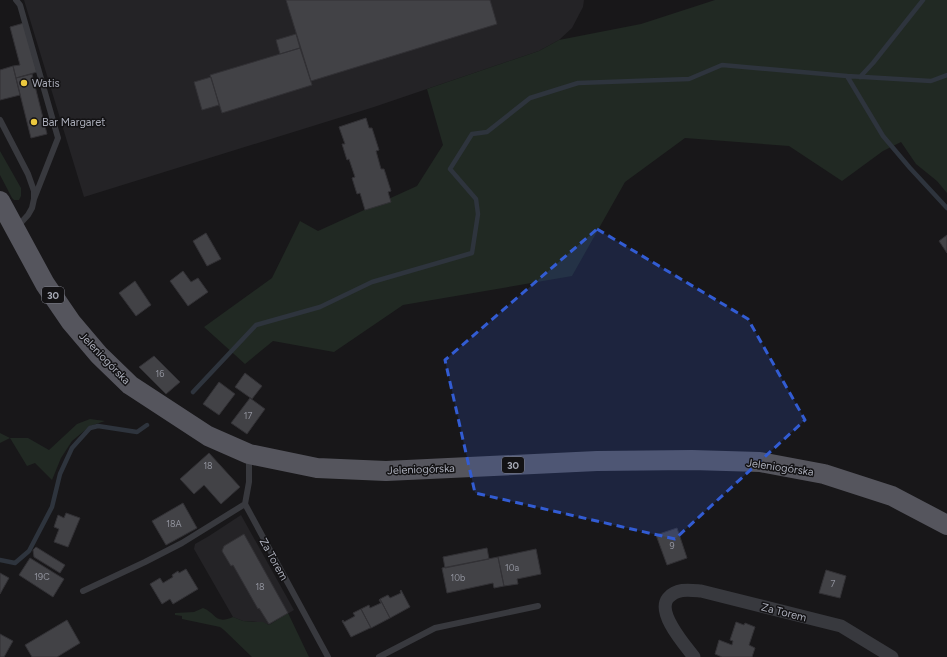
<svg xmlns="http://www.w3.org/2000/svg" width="947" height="657" font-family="Figtree,sans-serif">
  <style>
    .built { fill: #242326 }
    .green { fill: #212923 }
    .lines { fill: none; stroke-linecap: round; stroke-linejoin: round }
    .stream { stroke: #2e343d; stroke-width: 4.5 }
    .building { fill: #424246; stroke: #323135 }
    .lane { stroke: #38393e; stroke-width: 6 }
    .street { stroke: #38393e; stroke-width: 13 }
    .primary { stroke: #55555d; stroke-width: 20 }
    .marked { fill: #325cd3; fill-opacity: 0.2; stroke: #325cd3; stroke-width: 3; stroke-dasharray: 8 5; stroke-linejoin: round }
    .poi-dot { fill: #ebc83e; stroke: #131214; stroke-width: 1.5 }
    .labels { text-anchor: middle; stroke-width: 3; stroke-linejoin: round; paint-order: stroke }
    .number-label { font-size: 9px; fill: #90929c }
    .shield { fill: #131214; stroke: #7d7e88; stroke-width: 1 }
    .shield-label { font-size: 10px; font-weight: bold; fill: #aaadb9 }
    .poi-label { font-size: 11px; fill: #aaadb9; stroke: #131214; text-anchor: start }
    .street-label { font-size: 11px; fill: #aaadb9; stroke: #131214 }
  </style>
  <rect width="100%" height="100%" fill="#181719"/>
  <path class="built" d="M24,0H584L583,7L572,28L559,40L539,51L374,107L84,197Z
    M241,515L294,610L269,625L258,622L243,621L233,617L194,549L195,544L209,536Z"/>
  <path class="green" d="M715,0H947V193L937,181L916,164L901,142L883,151L842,181L789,146L685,138L625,182L572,276L403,305L334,352L273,341L245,364L204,327L272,278L300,221L318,231L417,186L443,145L427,89L539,51L559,40L641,24Z
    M0,151L21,188V196L19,200H14L12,198L0,175Z
    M90,419L105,421L90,426L72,441L61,458L52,480L35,463L27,466L10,438L0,443V433L10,438H28L49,450L77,424Z
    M203,608C216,613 215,625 233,617L243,621L254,622H263L269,625L288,613L309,657H252L224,630L220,627L182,619V616L175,615V613L194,612Z"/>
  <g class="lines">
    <path class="stream" d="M847,76L931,81L947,75
      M860,77L873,63L923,0
      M193,392L256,325L320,307L372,282L472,253L478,214L476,199L450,169L472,134L487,132L530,98L578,83L689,79L722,65L847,76L883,136L910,168L947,208
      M0,560L15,563L29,551L52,507L60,474L72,448L90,428L98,426L137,432L147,425"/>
  </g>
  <path class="building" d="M286,0H490L497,24L311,81Z
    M24,23L37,72L16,78L13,66L20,65L10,27Z
    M296,34L300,48L280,54L276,40Z
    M300,48L312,85L222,113L210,75Z
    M13,66L20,95L0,100V70Z
    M32,74L47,134L31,138L16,78Z
    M211,77L219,105L202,110L194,82Z
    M366,118L369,128H372L379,150L376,151L381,169H384L391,191L388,192L391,202L365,210L360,193L357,194L352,178L355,177L349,159L347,160L342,144H345L339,127Z
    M206,233L221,259L207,266L193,241Z
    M947,235V253L939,241Z
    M183,271L191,282L198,278L208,292L188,306L170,281Z
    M135,281L151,305L136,316L119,293Z
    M154,356L180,382L166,394L139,367Z
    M245,373L262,386L252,399L235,387Z
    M219,382L235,394L219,415L203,404Z
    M250,398L265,409L247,434L231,423Z
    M209,453L240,487L221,504L204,485L194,494L180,479Z
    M183,503L197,528L166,545L152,521Z
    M66,513L80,518L68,547L54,542L59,529L54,527L58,515L64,518Z
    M677,528L687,558L667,565L656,535Z
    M244,534L288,613L269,624L259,608L258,609L233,565L231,566L222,551L224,546Z
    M36,547L65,565L60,573L34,557L33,550Z
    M487,548L489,559L445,568L443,557Z
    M536,549L541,574L517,579L518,584L504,586L498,557Z
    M498,557L504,586L494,588L493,583L447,593L442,568Z
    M30,558L64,579L53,597L19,575Z
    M186,569L198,589L173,604L170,599L162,604L150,584L160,578L163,583L173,577L172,575L178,571L179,573Z
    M826,570L846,576L840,598L819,593Z
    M0,573L9,578L0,594Z
    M401,590L410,607L390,618L380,599L388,595L390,598L401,593L400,591Z
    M380,599L390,618L371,628L361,609L369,605L370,608L381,603L379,600Z
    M361,609L371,628H370L351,637L342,621L343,620L344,622L355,616L353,613Z
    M67,620L80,643L57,657H32L25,645Z
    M736,622L744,625L745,623L755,627L749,645L755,648L752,657H722L715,654L719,640L732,645L733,641L730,640Z
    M0,634L13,641L4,657H0Z"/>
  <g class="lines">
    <path class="lane" d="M16,0L20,5L58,138L34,199
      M0,120L28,174L34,191V199L32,208L28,215L17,227
      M249,456V482L245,504L328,657
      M83,591L145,562L182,543L245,504
      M379,657L435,628L538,606"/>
    <path class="street" d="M694,657C685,645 656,613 668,598C677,588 689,590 701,591L841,626L892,657"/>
    <path class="primary" d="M0,201L45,284L71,322L99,355L130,385L208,436L249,454L317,468L386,471L597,461L692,460L760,462L824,474L892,496L947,525"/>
  </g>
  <path class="marked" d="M597,229L748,319L805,420L675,539L475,493L445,360Z"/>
  <g class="poi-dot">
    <circle cx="24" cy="83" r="4"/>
    <circle cx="34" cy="122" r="4"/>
  </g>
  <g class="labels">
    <g class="number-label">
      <text x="160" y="377">16</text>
      <text x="248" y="419">17</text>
      <text x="208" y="469">18</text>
      <text x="174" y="527">18A</text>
      <text x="672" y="549">9</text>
      <text x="512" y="571">10a</text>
      <text x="42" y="580">19C</text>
      <text x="458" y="581">10b</text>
      <text x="833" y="587">7</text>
      <text x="260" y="590">18</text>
    </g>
    <g class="shield">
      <rect x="42" y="287" width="22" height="16" rx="3"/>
      <rect x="502" y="457" width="22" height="16" rx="3"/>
    </g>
    <g class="shield-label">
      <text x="53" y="299">30</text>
      <text x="513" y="469">30</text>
    </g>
    <g class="poi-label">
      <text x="32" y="87">Watis</text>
      <text x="42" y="126">Bar Margaret</text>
    </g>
    <g class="street-label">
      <text transform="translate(105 358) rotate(46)" y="4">Jeleniogórska</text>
      <text transform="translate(780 467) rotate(8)" y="4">Jeleniogórska</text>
      <text transform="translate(421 469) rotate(-2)" y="4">Jeleniogórska</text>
      <text transform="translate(274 559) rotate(61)" y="4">Za Torem</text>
      <text transform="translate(784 612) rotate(14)" y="4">Za Torem</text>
    </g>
  </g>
</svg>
